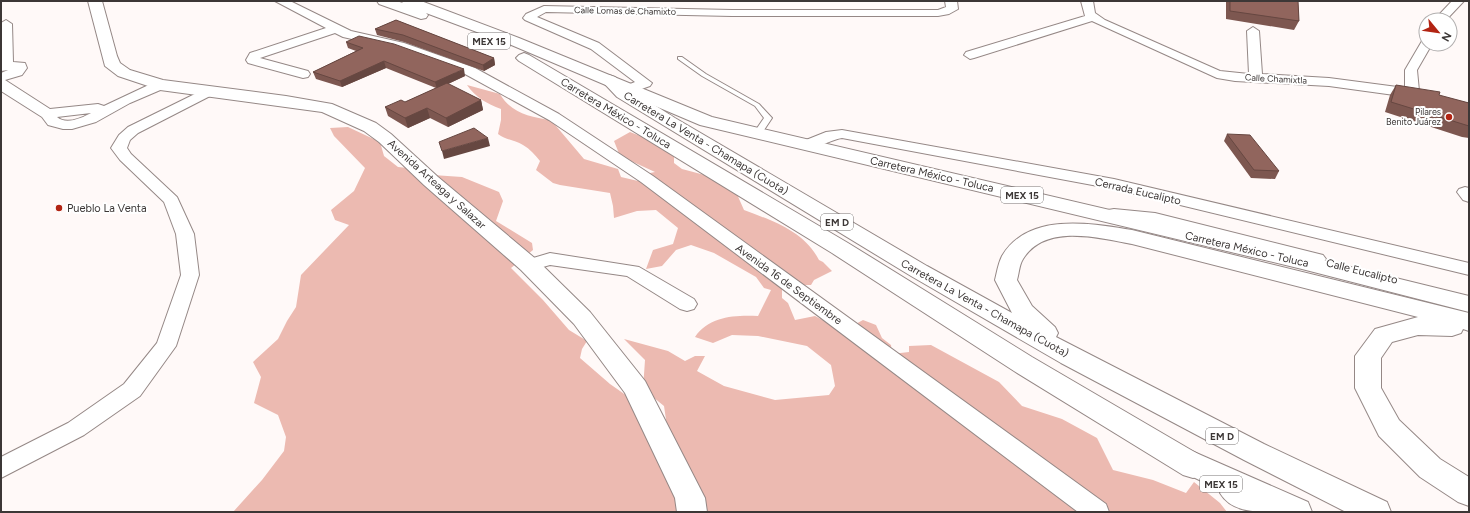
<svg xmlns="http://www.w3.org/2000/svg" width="1470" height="513" font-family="Figtree,sans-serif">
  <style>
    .forest { fill: #ecbab1 }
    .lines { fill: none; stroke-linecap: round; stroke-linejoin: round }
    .lane-casing { stroke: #958886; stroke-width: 2 }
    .street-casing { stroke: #958886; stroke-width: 2 }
    .secondary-casing { stroke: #958886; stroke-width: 2 }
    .primary-casing { stroke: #958886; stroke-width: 2 }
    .highway-casing { stroke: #958886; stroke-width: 2 }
    .lane { fill: #fff; fill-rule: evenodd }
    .street { fill: #fff; fill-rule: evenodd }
    .secondary { fill: #fff; fill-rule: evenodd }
    .primary { fill: #fff; fill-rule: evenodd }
    .highway { fill: #fff; fill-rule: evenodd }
    .wall { fill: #7d5750 }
    .shaded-wall { fill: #664741 }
    .building { fill: #91655d; stroke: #664741 }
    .poi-dot { fill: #b22413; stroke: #fff; stroke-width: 1.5 }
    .labels { text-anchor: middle; stroke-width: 4; stroke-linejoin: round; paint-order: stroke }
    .far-street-label { font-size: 9px; fill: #3c3736; stroke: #fff }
    .far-poi-label { font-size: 9px; fill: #3c3736; stroke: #fff; text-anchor: end }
    .shield { fill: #fff; stroke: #767372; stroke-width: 1 }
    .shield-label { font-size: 10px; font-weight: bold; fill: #3c3736 }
    .street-label { font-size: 11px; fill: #3c3736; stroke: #fff }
    .poi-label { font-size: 11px; fill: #3c3736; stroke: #fff; text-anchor: start }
  </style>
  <rect width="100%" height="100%" fill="#fff9f8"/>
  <path class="forest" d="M467,85L500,94C511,113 530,117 551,120L584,159L618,169L621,177L638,181L640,175L655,172L620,156L614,141L630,132L674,149V163L682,169L727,181L736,192L744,210C773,221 804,231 819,260L823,262L832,271L814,280L811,285H801L793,282L782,289V298L788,303L795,320L815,316L843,331L863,320L876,325L882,338L891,345L892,354L909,352V346L931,345L999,382L1022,406L1062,419L1097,438L1113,470L1153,480L1186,493L1194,482L1220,503L1227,512H233L262,480L284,451L286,437L278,415L254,403L261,377L253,362L278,339L287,321L296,307L301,275L349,225L335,220L331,210L354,191L365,168L334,136L330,128L348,127L380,142L384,156L398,167L418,169L433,175L462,177L499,192L503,201L496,221L532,243L533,250L511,268L543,300L569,330L587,341L582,349L580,358L610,384L630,398L669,440L664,406L643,389L645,360L624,339L668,351L685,361L695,356H705L697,371L724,386L775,400L829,395L835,386L831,365L807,346L758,336L732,335L713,343L695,337C709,316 735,315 758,316L771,290L764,288L756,277L714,253L691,245L676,250L662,266L646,269L653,250L673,244L678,228L656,210L637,211L614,218L613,206L610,193L560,185L553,183L536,170L540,161C535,155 530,149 523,145C515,140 506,140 498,134L501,120V109C487,104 475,97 467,85Z"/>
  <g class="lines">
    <g class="lane-casing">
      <path id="lane" d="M678,57H682L706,74L759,104L772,118L760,136H754L753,134L764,118L755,106L702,76L678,59Z"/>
    </g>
    <g class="street-casing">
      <path id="street" d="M275,1H290L351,31L404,43L475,68L559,114L653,176L1106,504L1109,512H1078L641,182L549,120L465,74L396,49L343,37L335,33L260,58L308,71L310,74L308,77L303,78L248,63L246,60L250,53L326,28Z
        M945,1H957L958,9L949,14L938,16H732L546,12L537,17L599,43L652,83L650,86L630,93L625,92L623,89L625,86L635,82L591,49L525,20L523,18L526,14L544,6L732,10H938L946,7Z
        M1081,1H1093L1095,13L1105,20L1220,71L1249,74L1247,31L1253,27L1259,31L1262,74L1329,78L1405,88V70L1422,41L1426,40V44H1432L1417,70L1419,91L1423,94L1421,97L1416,98L1329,86L1235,81L1217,78L1092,21L974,58L970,59L964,55L966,52L1085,16Z
        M1452,1H1464L1446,20H1434Z
        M6,20L12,24L13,62L25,63L27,68L22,75L5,80L50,109L98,104L104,106L155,82H165L167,85L165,88L130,103L96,122L72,129H63L48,125L42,117L1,91V73L8,70L1,71V23ZM91,113C82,118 66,125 57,117Z
        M207,88L212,89L214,92L212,95L138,133L130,140L127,148L131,154L177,197L194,234L199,275L176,346L140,396L84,435L1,478V457L68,423L124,384L157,343L181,275L176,234L164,202L120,160L111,148L119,135L128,127Z
        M842,130L1114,179L1469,263V275L1114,189L842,138C828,140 814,152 801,148L799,145L801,142L826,132Z
        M1465,187L1469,188V202L1463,200L1457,192L1459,189Z
        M1114,209L1155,213L1323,255L1326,259L1323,263L1317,265L1155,223L1108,218L1106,214L1108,210Z
        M550,253L639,267L694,299L697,304L694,309L687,311L680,309L627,276L550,265L529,271L523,269L520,265L523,261Z"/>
    </g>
    <g class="secondary-casing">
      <path id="secondary" d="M88,1H102L117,56L120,63L130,70L163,80L286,96L332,104L376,123L391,134L438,177L537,260L590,312L645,381L705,498L707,512H677L675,498L625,393L574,324L521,270L424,185L379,142L364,131L322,112L160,90L118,76L105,66Z"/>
    </g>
    <g class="primary-casing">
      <path id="primary" d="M377,1H396L403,3L401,1H421L519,38L712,117L1302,255L1469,296V312L1302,269L700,125L509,44L426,13L428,15L426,18L421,19L379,4Z
        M524,53L529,55L848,243L1032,357L1203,457L1207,466L1203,475L1193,478L1183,475L1014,371L832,253L519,61L516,58L519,55Z
        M1235,480C1251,486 1273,496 1280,512C1257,512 1232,513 1220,493L1224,484Z"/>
    </g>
    <g class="highway-casing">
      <path id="highway" d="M609,75L615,77L629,89L675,118L927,266L1012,313L995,280C997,272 998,264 1002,256C1028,212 1090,223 1132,230L1469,313V331L1463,329L1461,333L1452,336L1418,335L1392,342L1381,358V388L1399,420L1440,459L1469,477V506L1458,502L1420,477L1379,436L1355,388V356L1375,329L1418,317L1132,244C1099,238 1045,223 1023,259C1019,265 1019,274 1017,280L1032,306L1055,327L1058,333L1056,337L1264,444L1387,502L1391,512H1346L1244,460L1061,363L911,276L617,97L601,80L603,77Z
        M1178,445L1308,502L1312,512H1266L1168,465L1164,457L1168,449Z"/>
    </g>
    <use href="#lane" class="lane"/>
    <use href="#street" class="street"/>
    <use href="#secondary" class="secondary"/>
    <use href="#primary" class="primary"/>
    <use href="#highway" class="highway"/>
  </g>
  <path class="wall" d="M1226,1H1298L1299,21L1294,30L1226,19Z
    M396,20L494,58L495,65L484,71L404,42L377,35L375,29Z
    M346,42L465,76L448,84L481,100L483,110L448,127L430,118L408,128L388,116L385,107L405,102L436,88L386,68L342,87L316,79L313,72L356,51L348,48Z
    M1396,85L1469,103V138L1462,137L1385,112L1390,95Z
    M1227,134L1279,171L1275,179L1251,178L1224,141Z"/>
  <path class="shaded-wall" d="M494,58L495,65L484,71L483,65Z
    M384,61L386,68L342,87L340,81Z
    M464,69L465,76L437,89L435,82Z
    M481,100L483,110L448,127L446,118Z
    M427,108L430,118L408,128L405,118Z
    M488,138L490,146L444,159L442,151Z"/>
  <path class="building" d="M1230,1H1298L1299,21L1230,11Z
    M396,20L494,58L483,65L403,35L375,29Z
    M359,36L394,44L464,69L435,82L384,61L340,81L313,72L363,48L346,42Z
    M447,83L481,100L446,118L427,108L405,118L385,107L401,100L405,102Z
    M1396,85L1440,92L1439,95L1469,103V126L1391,102Z
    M474,128L488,138L442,151L439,142Z
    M1227,134L1250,135L1279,171L1254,170Z"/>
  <g class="poi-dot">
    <circle cx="1449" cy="117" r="4"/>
    <circle cx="59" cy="208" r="4"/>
  </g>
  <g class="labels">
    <g class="far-street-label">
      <text transform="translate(625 11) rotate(1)" y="3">Calle Lomas de Chamixto</text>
      <text transform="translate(1276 79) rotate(3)" y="3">Calle Chamixtla</text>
    </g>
    <g class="far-poi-label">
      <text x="1441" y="115">Pilares<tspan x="1441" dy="10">Benito Juárez</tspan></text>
    </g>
    <g class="shield">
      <rect x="468" y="33" width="42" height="16" rx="3"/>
      <rect x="1001" y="187" width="42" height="16" rx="3"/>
      <rect x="821" y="214" width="32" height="16" rx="3"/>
      <rect x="1206" y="428" width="32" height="16" rx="3"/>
      <rect x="1200" y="476" width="42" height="16" rx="3"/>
    </g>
    <g class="shield-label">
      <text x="489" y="45">MEX 15</text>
      <text x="1022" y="199">MEX 15</text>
      <text x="837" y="226">EM D</text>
      <text x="1222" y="440">EM D</text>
      <text x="1221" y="488">MEX 15</text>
    </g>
    <g class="street-label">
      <text transform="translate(616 113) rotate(31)" y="4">Carretera México - Toluca</text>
      <text transform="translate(706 143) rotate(31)" y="4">Carretera La Venta - Chamapa (Cuota)</text>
      <text transform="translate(932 174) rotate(13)" y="4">Carretera México - Toluca</text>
      <text transform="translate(437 184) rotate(42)" y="4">Avenida Arteaga y Salazar</text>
      <text transform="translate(1138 191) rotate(13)" y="4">Cerrada Eucalipto</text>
      <text transform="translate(1247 249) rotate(13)" y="4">Carretera México - Toluca</text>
      <text transform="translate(1362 271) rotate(14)" y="4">Calle Eucalipto</text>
      <text transform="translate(789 284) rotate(36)" y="4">Avenida 16 de Septiembre</text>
      <text transform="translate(985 308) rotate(29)" y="4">Carretera La Venta - Chamapa (Cuota)</text>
    </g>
    <g class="poi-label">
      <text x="67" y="212">Pueblo La Venta</text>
    </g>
  </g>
  <rect width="1470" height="513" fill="none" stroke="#3c3736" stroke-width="4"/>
  <g transform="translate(1438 32) rotate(119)"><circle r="19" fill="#ffffff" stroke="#b1afaf"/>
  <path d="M0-3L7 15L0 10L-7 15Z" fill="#b22413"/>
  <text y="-6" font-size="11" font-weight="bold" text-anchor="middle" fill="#3c3736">N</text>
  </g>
</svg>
